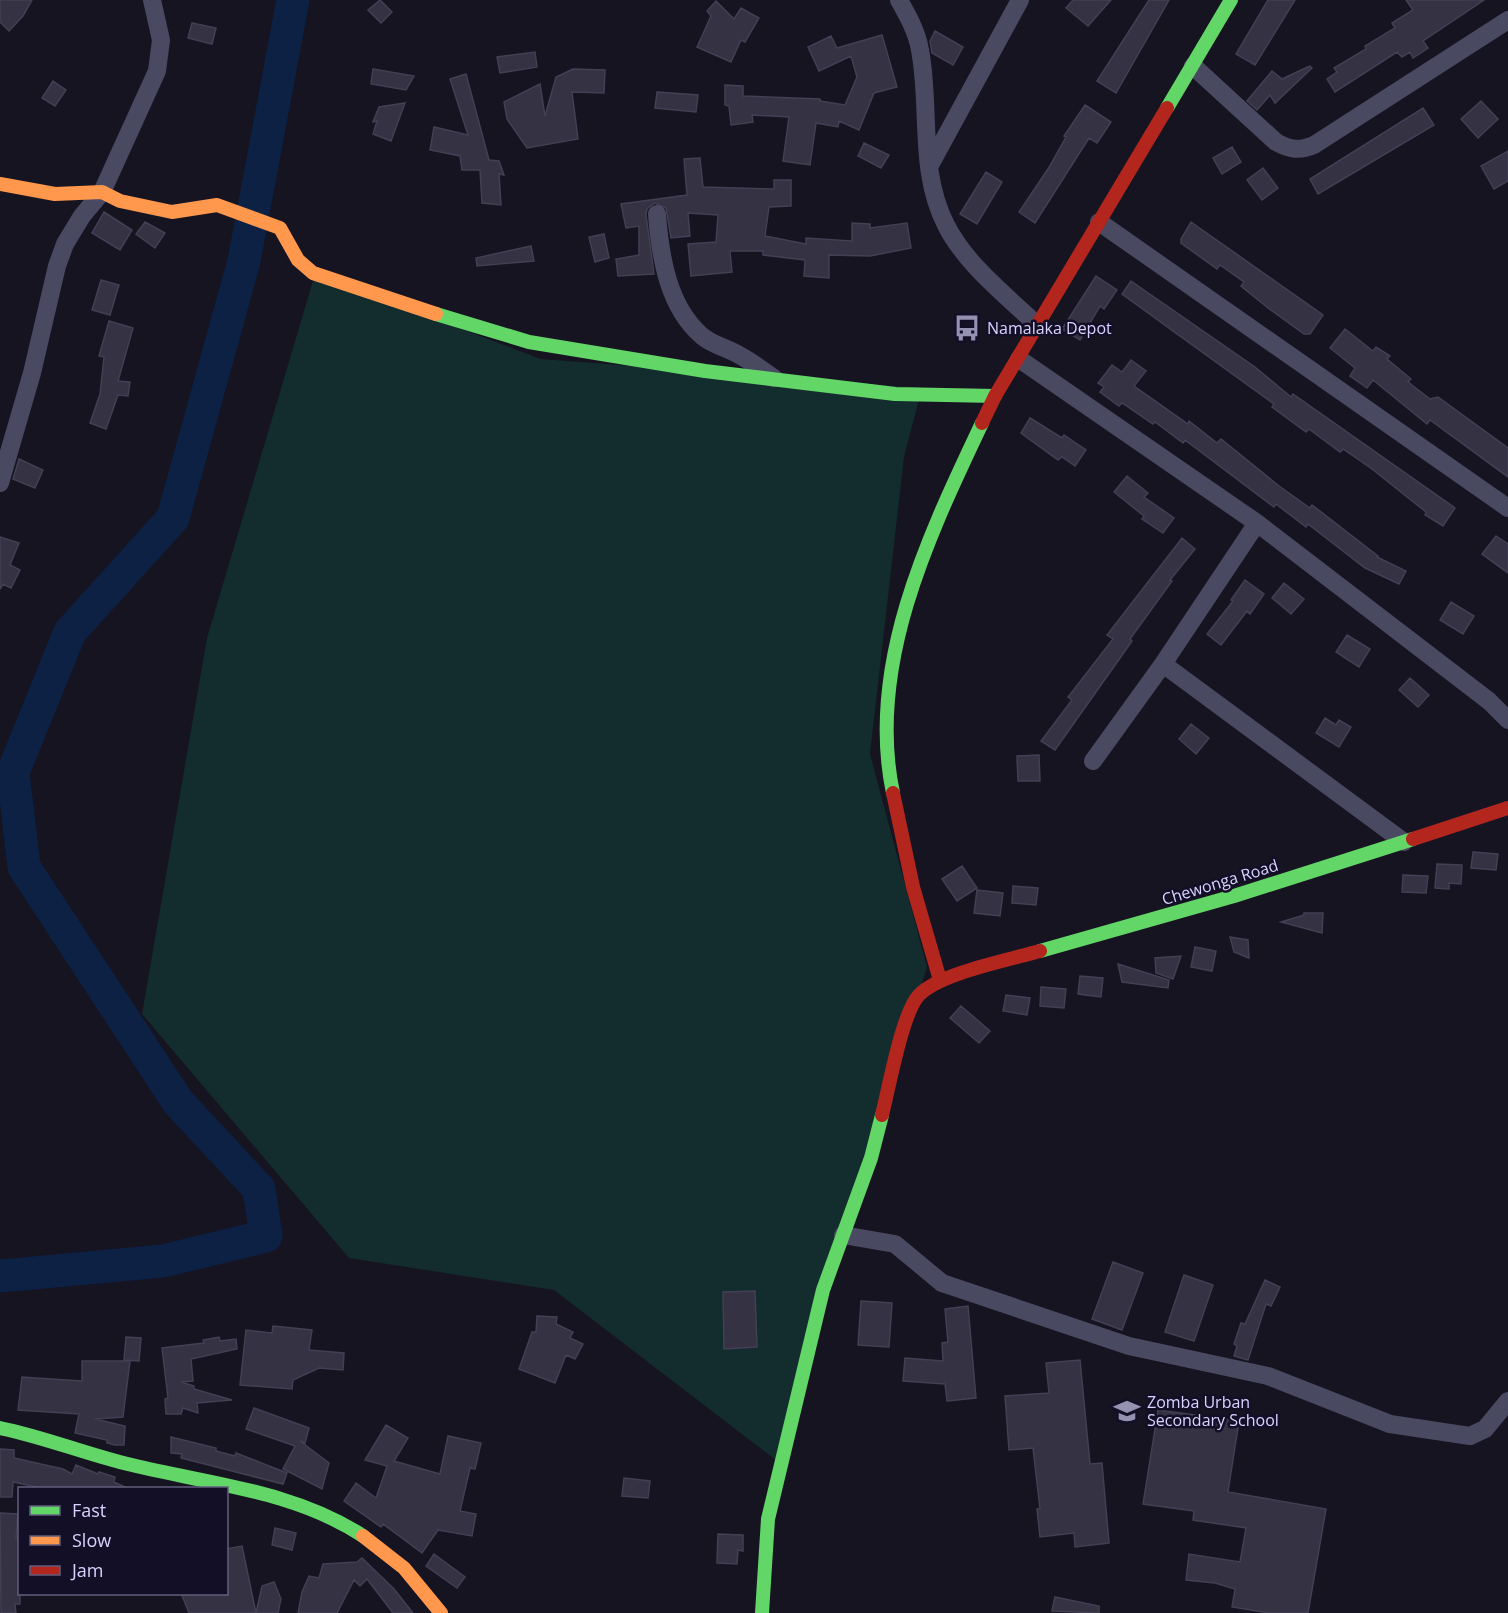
<svg xmlns="http://www.w3.org/2000/svg" width="1508" height="1613" font-family="'Open Sans',sans-serif">
  <style>
    .green { fill: #132c2d }
    .lines { fill: none; stroke-linecap: round; stroke-linejoin: round }
    .river { stroke: #0d2144; stroke-width: 33 }
    .building { fill: #343243; stroke: #433f54; stroke-width: 1.5 }
    .street { stroke: #4a4962; stroke-width: 18 }
    .fast { stroke: #63d668; stroke-width: 14 }
    .slow { stroke: #ff974d; stroke-width: 14 }
    .jam { stroke: #b3261e; stroke-width: 14 }
    .labels { text-anchor: middle; stroke-width: 5; stroke-linejoin: round; paint-order: stroke }
    .poi-label { font-size: 16px; fill: #d9d4ff; stroke: #130f26; text-anchor: start }
    .street-label { font-size: 16px; fill: #d9d4ff; stroke: #130f26 }
  </style>
  <rect width="100%" height="100%" fill="#161421"/>
  <path class="green" d="M315,274L541,359L922,388L904,457L870,754L927,967L777,1461L554,1290L349,1258L142,1014L207,638Z"/>
  <g class="lines">
    <path class="river" d="M0,1276L163,1261L266,1236L259,1189L178,1102L24,867L13,772L70,632L173,518L244,261L293,0"/>
  </g>
  <path class="building" d="M0,0H32L23,16L9,31L0,22Z
    M380,0L392,12L381,23L368,10Z
    M1073,0H1111L1088,26L1066,8Z
    M1149,0H1169L1116,93L1097,81Z
    M1268,0H1295L1255,65L1236,54Z
    M1406,0H1484L1423,41L1428,48L1413,58L1410,52L1402,57L1397,52L1335,92L1327,79L1337,72L1334,68L1366,49L1365,46L1395,28L1392,23L1413,10Z
    M716,1L734,19L741,8L759,18L745,42L741,40L731,62L697,47L711,16L707,11Z
    M192,23L216,28L212,44L188,38Z
    M935,31L963,47L953,65L932,53L930,41Z
    M882,35L897,87L874,93L859,130L839,121L838,127L816,123L810,165L783,161L789,117L752,115L753,122L731,125L729,106L725,105V85L743,86V96L820,99V101L845,105L857,77L851,56L819,71L808,47L831,36L837,48Z
    M535,52L537,67L500,73L497,57Z
    M1310,66L1312,68L1275,103L1270,95L1257,110L1247,101L1272,71L1282,79Z
    M373,69L414,76L406,90L371,84Z
    M573,69L605,70L604,93L572,92L578,139L527,148L507,119L504,102L540,84L545,116L556,77Z
    M466,74L489,160L499,161L504,175L499,174L501,205L482,203L480,170H462L460,156L430,150L434,127L468,135L450,79Z
    M53,81L66,90L55,106L42,98Z
    M657,92L698,95L696,112L655,108Z
    M1481,101L1498,119L1478,138L1461,119Z
    M405,103L391,141L373,134L377,121L373,122L379,107Z
    M1085,105L1111,122L1097,143L1089,138L1035,223L1019,212L1048,169L1066,137L1064,136Z
    M1423,108L1434,125L1318,194L1310,179Z
    M864,143L889,155L881,168L858,156Z
    M1232,147L1241,162L1222,174L1213,158Z
    M1508,151V181L1494,189L1481,166Z
    M700,158L703,187L774,189V180H791V206L769,207L765,236L806,244V238L852,241V223L870,224V228L907,223L911,248L870,256L829,255V278L804,276L805,260L763,255V251H730L732,272L691,276L688,244L716,242L718,215L688,213L690,236L671,238L666,208L655,203L647,209L646,215L654,274L618,276L616,259L639,255V226L626,228L621,204L687,195L684,159Z
    M1263,168L1278,188L1262,200L1247,180Z
    M986,172L1002,182L977,224L960,214Z
    M104,212L132,230L120,250L92,233Z
    M145,222L165,233L155,248L136,234Z
    M1191,222L1323,315L1310,334H1304L1268,308L1241,286L1244,282L1220,265L1217,269L1181,243V239Z
    M604,234L609,258L595,262L589,237Z
    M531,246L534,261L477,266L476,258Z
    M1096,276L1117,290L1104,309L1100,306L1080,340L1062,329Z
    M101,280L119,285L110,315L92,310Z
    M1131,281L1255,367L1291,397L1293,394L1455,508L1443,526L1425,515L1426,512L1372,469L1343,449L1340,452L1309,429L1306,432L1272,407L1274,404L1122,294Z
    M109,321L133,328L118,381L130,382L128,396L118,395L106,429L90,423L100,394L104,357L99,356Z
    M1345,329L1373,351L1376,347L1390,356L1387,359L1411,379L1408,382L1430,399L1438,397L1508,448V477L1430,420L1427,424L1373,380L1367,388L1350,376L1355,368L1330,348Z
    M1131,360L1146,371L1134,386L1188,424L1189,421L1217,443L1221,439L1279,486L1310,508L1312,505L1378,556L1377,557L1406,571L1399,584L1365,568L1308,524L1306,527L1276,504L1274,507L1185,440L1183,443L1155,422L1153,424L1122,403L1119,406L1100,392L1104,387L1098,383L1112,365L1122,372Z
    M1030,418L1062,438L1064,435L1086,450L1075,466L1062,457L1058,460L1021,433Z
    M19,459L43,470L35,488L13,479Z
    M1127,476L1148,493L1144,497L1174,518L1163,533L1142,519L1144,516L1114,492Z
    M1496,536L1508,544V573L1482,554Z
    M0,537L19,543L10,565L20,570L11,588L3,584L0,589Z
    M1182,538L1195,549L1170,580L1172,581L1130,639L1132,641L1055,750L1041,741L1072,700L1068,697L1113,639L1107,635Z
    M1245,580L1264,594L1250,614L1247,611L1221,645L1207,634L1233,601L1231,600Z
    M1284,583L1304,599L1291,614L1272,598Z
    M1451,602L1474,616L1463,634L1440,620Z
    M1347,635L1370,649L1359,667L1336,652Z
    M1410,678L1429,695L1418,707L1399,690Z
    M1325,718L1336,725L1339,720L1351,727L1339,747L1316,733Z
    M1191,724L1209,738L1196,754L1179,739Z
    M1039,755L1040,781H1018L1017,756Z
    M1473,852L1498,854L1496,870L1471,868Z
    M1437,864L1462,865L1461,884L1449,883V889L1435,888Z
    M962,866L977,888L957,901L942,879Z
    M1403,875L1428,876L1426,893L1402,892Z
    M1013,886L1038,888L1036,905L1012,903Z
    M977,890L1003,893L1000,916L974,913Z
    M1304,913H1323L1322,933L1281,922L1304,915Z
    M1230,937L1248,940L1249,958L1234,952Z
    M1195,947L1216,951L1212,971L1191,967Z
    M1181,956L1173,979L1156,973L1155,958Z
    M1118,964L1169,980L1168,988L1122,982Z
    M1080,976L1103,978L1101,997L1078,994Z
    M1041,987L1066,989L1064,1008L1040,1006Z
    M1006,995L1030,998L1027,1015L1003,1011Z
    M961,1006L990,1031L979,1043L950,1018Z
    M1113,1262L1143,1273L1122,1330L1092,1319Z
    M1184,1275L1213,1285L1194,1341L1165,1332Z
    M1265,1280L1280,1287L1271,1306L1266,1304L1248,1360L1234,1356L1237,1346L1234,1344L1241,1323L1245,1324Z
    M755,1291L757,1347L724,1349L723,1292Z
    M861,1301L892,1303L889,1347L858,1345Z
    M968,1306L976,1398L947,1401L945,1384L903,1381L905,1358L943,1361L942,1343L948,1342L945,1309Z
    M537,1316L557,1317L556,1324L573,1332L570,1338L583,1344L575,1359L566,1355L555,1383L519,1369L532,1332H536Z
    M273,1326L312,1330L309,1350L344,1353L343,1370L319,1368L293,1380L292,1389L240,1385L246,1330L272,1333Z
    M126,1337L141,1338L139,1361L124,1360Z
    M219,1337L220,1341L236,1339L237,1349L191,1359L193,1381L181,1382L194,1386V1389L232,1400L197,1403L198,1413L183,1408L181,1414H166L165,1399L168,1398L162,1348L204,1343L203,1340Z
    M1080,1360L1090,1464L1102,1463L1109,1543L1075,1547L1074,1533L1040,1537L1037,1509H1040L1033,1448L1009,1450L1005,1396L1049,1393L1046,1363Z
    M82,1361H130L123,1417L95,1419L125,1426L124,1445H115L107,1443V1440L75,1433L79,1414L18,1410L22,1377L82,1381Z
    M254,1408L309,1428L305,1443L300,1441L329,1463L322,1489L283,1469L295,1446L246,1429Z
    M1158,1410L1239,1421L1228,1492L1326,1509L1308,1613H1269L1232,1607L1235,1589L1215,1583L1186,1580L1189,1554L1240,1562L1246,1528L1193,1520L1194,1511L1143,1504Z
    M386,1425L408,1438L394,1461L440,1474L448,1436L481,1443L475,1469L470,1468L460,1511L476,1514L472,1536L438,1530L422,1553L383,1524L381,1527L344,1501L356,1483L376,1498L387,1466L365,1460Z
    M171,1437L216,1448V1451L235,1456L236,1453L287,1473L283,1484L181,1458L182,1454L171,1453Z
    M0,1449L14,1450V1458L63,1469L72,1474L76,1465L98,1474L99,1472L115,1477L114,1482L127,1488H41L13,1482L12,1497H0Z
    M624,1478L650,1481L648,1498L622,1496Z
    M0,1513L18,1514L16,1538L20,1537V1604H15L16,1613H1Z
    M275,1528L296,1533L292,1550L272,1545Z
    M718,1534L743,1535V1551L738,1550L737,1564L717,1563Z
    M242,1546L256,1613L262,1586L274,1582L281,1599L278,1613H189L181,1593H226V1549Z
    M434,1554L465,1577L457,1588L426,1566Z
    M362,1558L394,1589L413,1613H393L367,1579L360,1586L354,1580L337,1613H298L302,1592L309,1576L319,1578L323,1564L357,1562Z
    M1055,1597L1099,1606V1613L1052,1611Z"/>
  <g class="lines">
    <path class="street" d="M899,0C908,16 917,32 920,50C931,108 918,171 946,225C966,265 1007,296 1038,326
      M1193,66L1276,142C1290,150 1300,151 1314,145L1508,20
      M929,167L1020,0
      M657,214C660,256 668,307 702,336C712,345 728,348 739,355C751,361 762,370 774,378
      M1099,222L1508,508
      M1019,359L1257,523L1489,701L1508,720
      M0,483L32,373L57,266L65,244L82,216L102,192L157,71L161,40L152,0
      M1163,664L1404,842
      M1093,761L1163,664L1257,523
      M843,1235L895,1244L942,1283L1129,1346L1268,1376L1390,1424L1470,1436L1485,1429L1508,1401"/>
    <path class="fast" d="M1167,108L1231,0
      M436,314L529,342L705,371L895,394L995,396
      M893,793C866,665 929,535 982,423
      M1040,951L1234,896L1413,839
      M0,1428C45,1437 88,1455 132,1465C210,1484 295,1491 363,1536
      M762,1613L768,1519L823,1290L871,1158L882,1115"/>
    <path class="slow" d="M0,184L55,194L102,192L120,201L172,212L217,205L280,228L298,260L313,273L436,314
      M363,1536L404,1568L441,1613"/>
    <path class="jam" d="M982,423L995,396L1167,108
      M893,793L913,887L940,980
      M1413,839L1508,808
      M882,1115C889,1088 902,1013 919,995C940,973 1009,960 1040,951"/>
  </g>
  <defs>
    <g id="bus-bare" transform="scale(2.07)"><path d="M-5-6H5V4H4V6H2V4H-2V6H-4V4H-5ZM-3.5-4V0h7V-4ZM-3.5 1.2v1.5H-2V1.2ZM2 1.2v1.5H3.5V1.2Z" fill="#9591b1" stroke="#130f26" stroke-width="2.5" paint-order="stroke"/></g>
    <g id="school-bare" transform="scale(2.07)"><path d="M0-5L7-2L0 1L-7-2ZM-4 1L0 2.5L4 1V4Q0 6-4 4Z" fill="#9591b1" stroke="#130f26" stroke-width="2.5" paint-order="stroke"/></g>
  </defs>
  <g fill-rule="evenodd">
    <use href="#bus-bare" x="967" y="328"/>
    <use href="#school-bare" x="1127" y="1411"/>
  </g>
  <g class="labels">
    <g class="poi-label">
      <text x="987" y="334">Namalaka Depot</text>
      <text x="1147" y="1408">Zomba Urban<tspan x="1147" dy="18">Secondary School</tspan></text>
    </g>
    <g class="street-label">
      <text transform="translate(1220 882) rotate(-17)" y="6">Chewonga Road</text>
    </g>
  </g>
  <rect x="18" y="1487" width="210" height="108" fill="#130f26" stroke="#625e7d" stroke-width="1.5"/>
  <rect x="30" y="1506" width="30" height="9" fill="#63d668" stroke="#625e7d" stroke-width="1.5"/>
  <text x="72" y="1517" font-size="18" fill="#d9d4ff">Fast</text>
  <rect x="30" y="1536" width="30" height="9" fill="#ff974d" stroke="#625e7d" stroke-width="1.5"/>
  <text x="72" y="1547" font-size="18" fill="#d9d4ff">Slow</text>
  <rect x="30" y="1566" width="30" height="9" fill="#b3261e" stroke="#625e7d" stroke-width="1.5"/>
  <text x="72" y="1577" font-size="18" fill="#d9d4ff">Jam</text>
</svg>
